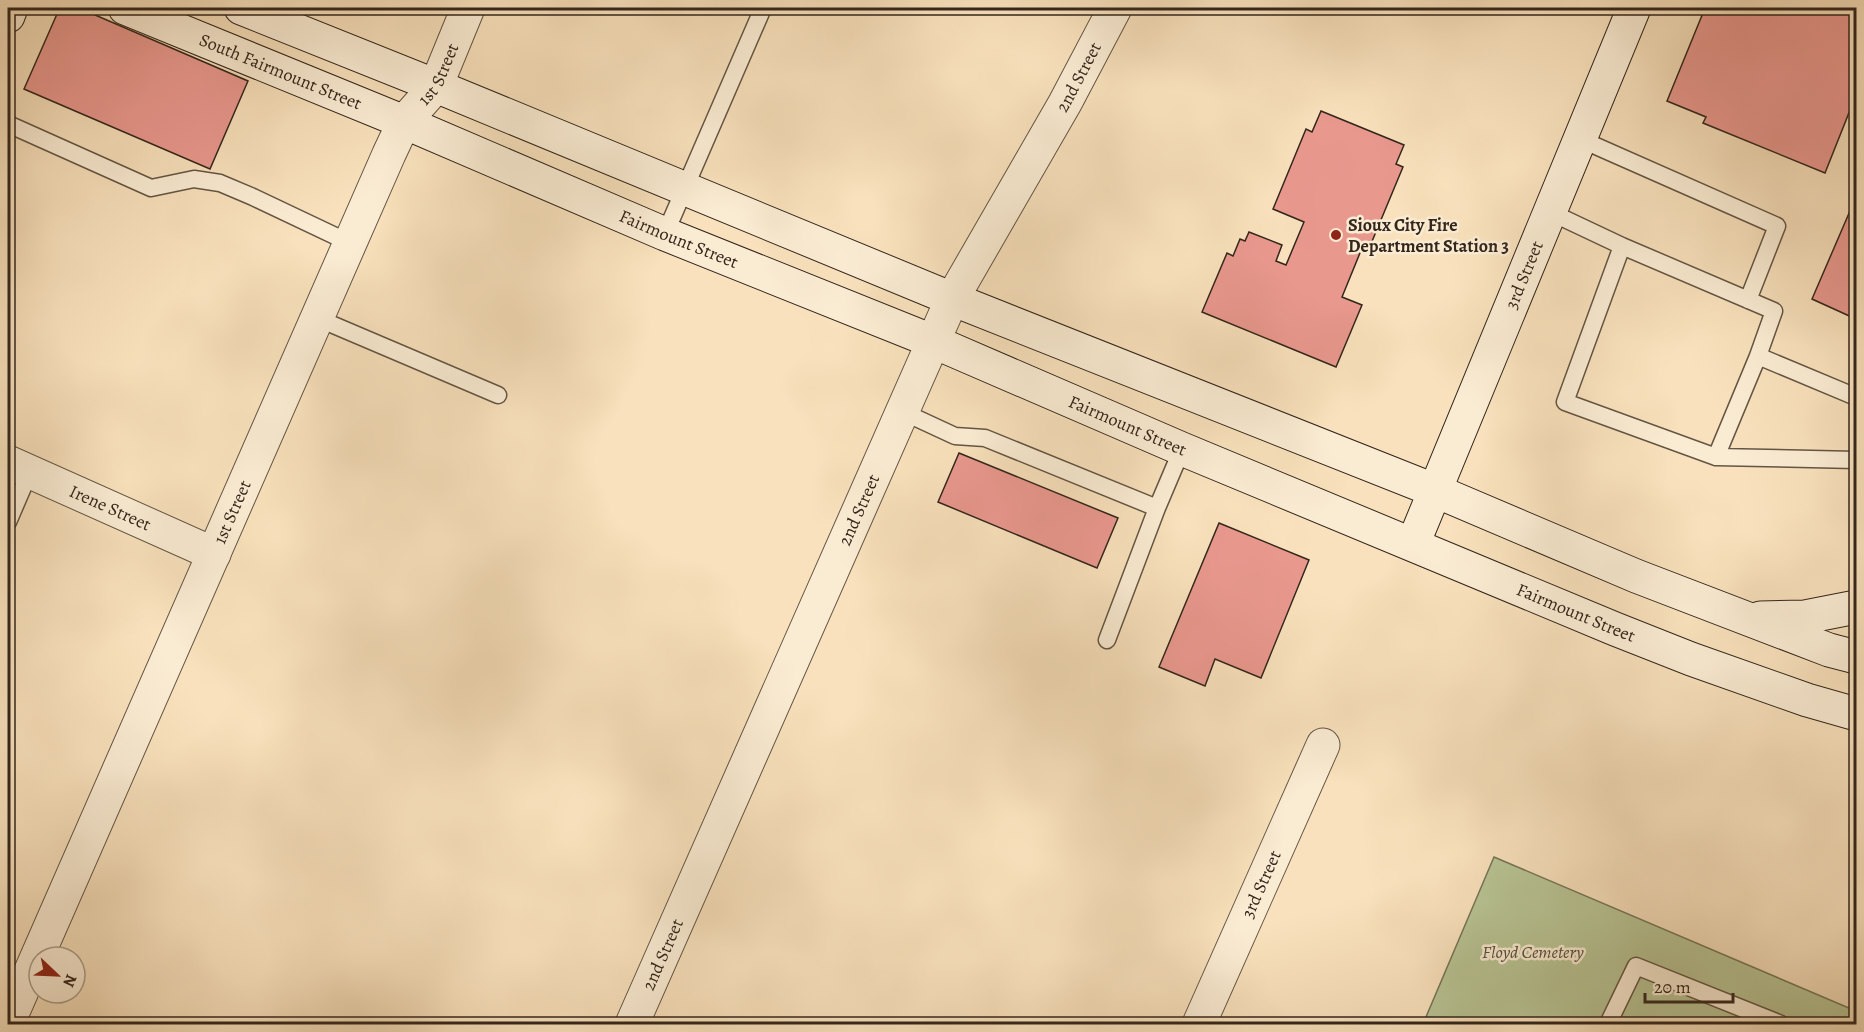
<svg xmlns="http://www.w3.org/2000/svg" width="1864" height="1032" font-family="Alegreya,serif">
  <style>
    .green { fill: #b8c494; stroke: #767558; stroke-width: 1.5 }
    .building { fill: #e9988e; stroke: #33261c; stroke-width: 1.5 }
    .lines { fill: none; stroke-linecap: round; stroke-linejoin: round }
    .lane-casing { stroke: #645544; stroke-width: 19 }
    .street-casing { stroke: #645544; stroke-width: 35 }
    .secondary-casing { stroke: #33261c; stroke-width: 35 }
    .lane { stroke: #faecd3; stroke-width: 16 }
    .street { stroke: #faecd3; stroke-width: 33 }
    .secondary { stroke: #faecd3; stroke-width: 33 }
    .poi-dot { fill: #8f2418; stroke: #faecd3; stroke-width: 2 }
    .labels { text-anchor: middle; stroke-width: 5; stroke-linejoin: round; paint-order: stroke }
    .street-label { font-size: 18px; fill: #33261c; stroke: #faecd3 }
    .poi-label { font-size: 18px; font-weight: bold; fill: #33261c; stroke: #faecd3; text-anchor: start }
    .park-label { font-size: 18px; font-style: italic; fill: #544e3a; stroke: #faecd3 }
  </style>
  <rect width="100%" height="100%" fill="#f8e1bc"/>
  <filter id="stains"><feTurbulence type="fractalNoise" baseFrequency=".00333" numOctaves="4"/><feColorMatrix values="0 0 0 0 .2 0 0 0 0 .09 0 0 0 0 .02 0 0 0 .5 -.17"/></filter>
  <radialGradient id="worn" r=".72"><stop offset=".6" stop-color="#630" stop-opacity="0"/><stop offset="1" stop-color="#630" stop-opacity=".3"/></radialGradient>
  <path class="green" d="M1494,857L1856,1011V1024H1423Z"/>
  <path class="building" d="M69,8H79L248,81L210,169L24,89L57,14Z
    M1705,8H1856V95L1825,173L1703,123L1706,117L1667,101Z
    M1321,111L1404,145L1396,164L1403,167L1368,251L1362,248L1342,297L1362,305L1336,367L1202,312L1227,253L1233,256L1240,239L1245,241L1249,232L1282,245L1276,261L1286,265L1304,222L1273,209L1306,129L1312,132Z
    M1856,197V319L1812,299Z
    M959,453L1118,518L1097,568L938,502Z
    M1219,523L1309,560L1261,678L1215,659L1205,686L1159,667Z"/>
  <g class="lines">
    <g class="lane-casing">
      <path id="lane" d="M8,124L151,188L194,179L220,183L253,197L350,243
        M1580,139L1777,226L1748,300
        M1550,212L1622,246L1774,311L1758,356L1856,397
        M665,234L763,8
        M1622,246L1565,402L1716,457L1856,460
        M317,318L498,395
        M901,411L955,436L985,438L1157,508
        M1716,457L1758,356
        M8,522L30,471
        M1107,640L1157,508L1182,449
        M1608,1024L1636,966L1781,1024"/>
    </g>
    <g class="street-casing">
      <g id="street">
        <path id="s1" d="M8,462L214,554"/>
        <path id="s2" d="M8,1023L389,154L404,122L436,86L468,8"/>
        <path id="s3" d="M632,1024L952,299L1065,103L1115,8"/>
        <path id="s4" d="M1199,1024L1323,745"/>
      </g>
    </g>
    <g class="secondary-casing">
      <g id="secondary">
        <path id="s5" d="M125,8L404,122L665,234L932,341L1182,449L1615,629L1691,659L1807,700L1856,714"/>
        <path d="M241,8L436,86L952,299L1436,491L1636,576L1829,650L1856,657"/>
        <path d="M8,16L11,8"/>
        <path id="s6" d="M1413,544L1634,8"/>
        <path d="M1760,618L1805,617L1856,607"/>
      </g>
    </g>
    <use href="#lane" class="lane"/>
    <use href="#street" class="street"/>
    <use href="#secondary" class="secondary"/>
  </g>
  <circle class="poi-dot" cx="1336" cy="235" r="6"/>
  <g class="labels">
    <g class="street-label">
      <text dy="6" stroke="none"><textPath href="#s5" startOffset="168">South Fairmount Street</textPath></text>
      <text dy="6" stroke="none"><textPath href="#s2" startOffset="1044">1st Street</textPath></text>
      <text dy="6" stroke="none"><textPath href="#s3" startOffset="1048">2nd Street</textPath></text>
      <text dy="6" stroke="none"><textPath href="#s5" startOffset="600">Fairmount Street</textPath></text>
      <text dy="6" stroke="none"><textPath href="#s6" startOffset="291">3rd Street</textPath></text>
      <text dy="6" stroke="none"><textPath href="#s5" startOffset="1086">Fairmount Street</textPath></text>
      <text dy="6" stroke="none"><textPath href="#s1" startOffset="112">Irene Street</textPath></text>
      <text dy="6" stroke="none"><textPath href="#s3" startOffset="562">2nd Street</textPath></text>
      <text dy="6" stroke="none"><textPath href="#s2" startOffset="558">1st Street</textPath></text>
      <text dy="6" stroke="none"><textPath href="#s5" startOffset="1572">Fairmount Street</textPath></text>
      <text dy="6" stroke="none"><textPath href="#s4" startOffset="153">3rd Street</textPath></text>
      <text dy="6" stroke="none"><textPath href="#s3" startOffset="76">2nd Street</textPath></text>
    </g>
    <g class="poi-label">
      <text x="1348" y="231">Sioux City Fire<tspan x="1348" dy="21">Department Station 3</tspan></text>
    </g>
    <g class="park-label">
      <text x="1533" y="958">Floyd Cemetery</text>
    </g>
  </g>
  <rect width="1864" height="1032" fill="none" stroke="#f8e1bc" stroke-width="30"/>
  <rect x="9" y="9" width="1846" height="1014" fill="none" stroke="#33261c" stroke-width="3"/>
  <rect x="15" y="15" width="1834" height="1002" fill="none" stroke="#33261c" stroke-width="1.5"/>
  <g transform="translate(57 975) rotate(113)"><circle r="28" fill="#faecd3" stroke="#aa9d8a" stroke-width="1.5"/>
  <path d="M0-4.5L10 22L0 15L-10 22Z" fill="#8f2418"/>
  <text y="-9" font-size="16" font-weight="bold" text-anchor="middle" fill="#33261c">N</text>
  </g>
  <path d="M1645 993v9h88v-9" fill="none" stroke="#33261c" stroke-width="3"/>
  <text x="1654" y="993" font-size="18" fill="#33261c" stroke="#faecd3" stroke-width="4.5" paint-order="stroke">20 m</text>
  <rect width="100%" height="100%" filter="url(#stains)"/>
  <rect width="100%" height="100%" fill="url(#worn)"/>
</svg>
